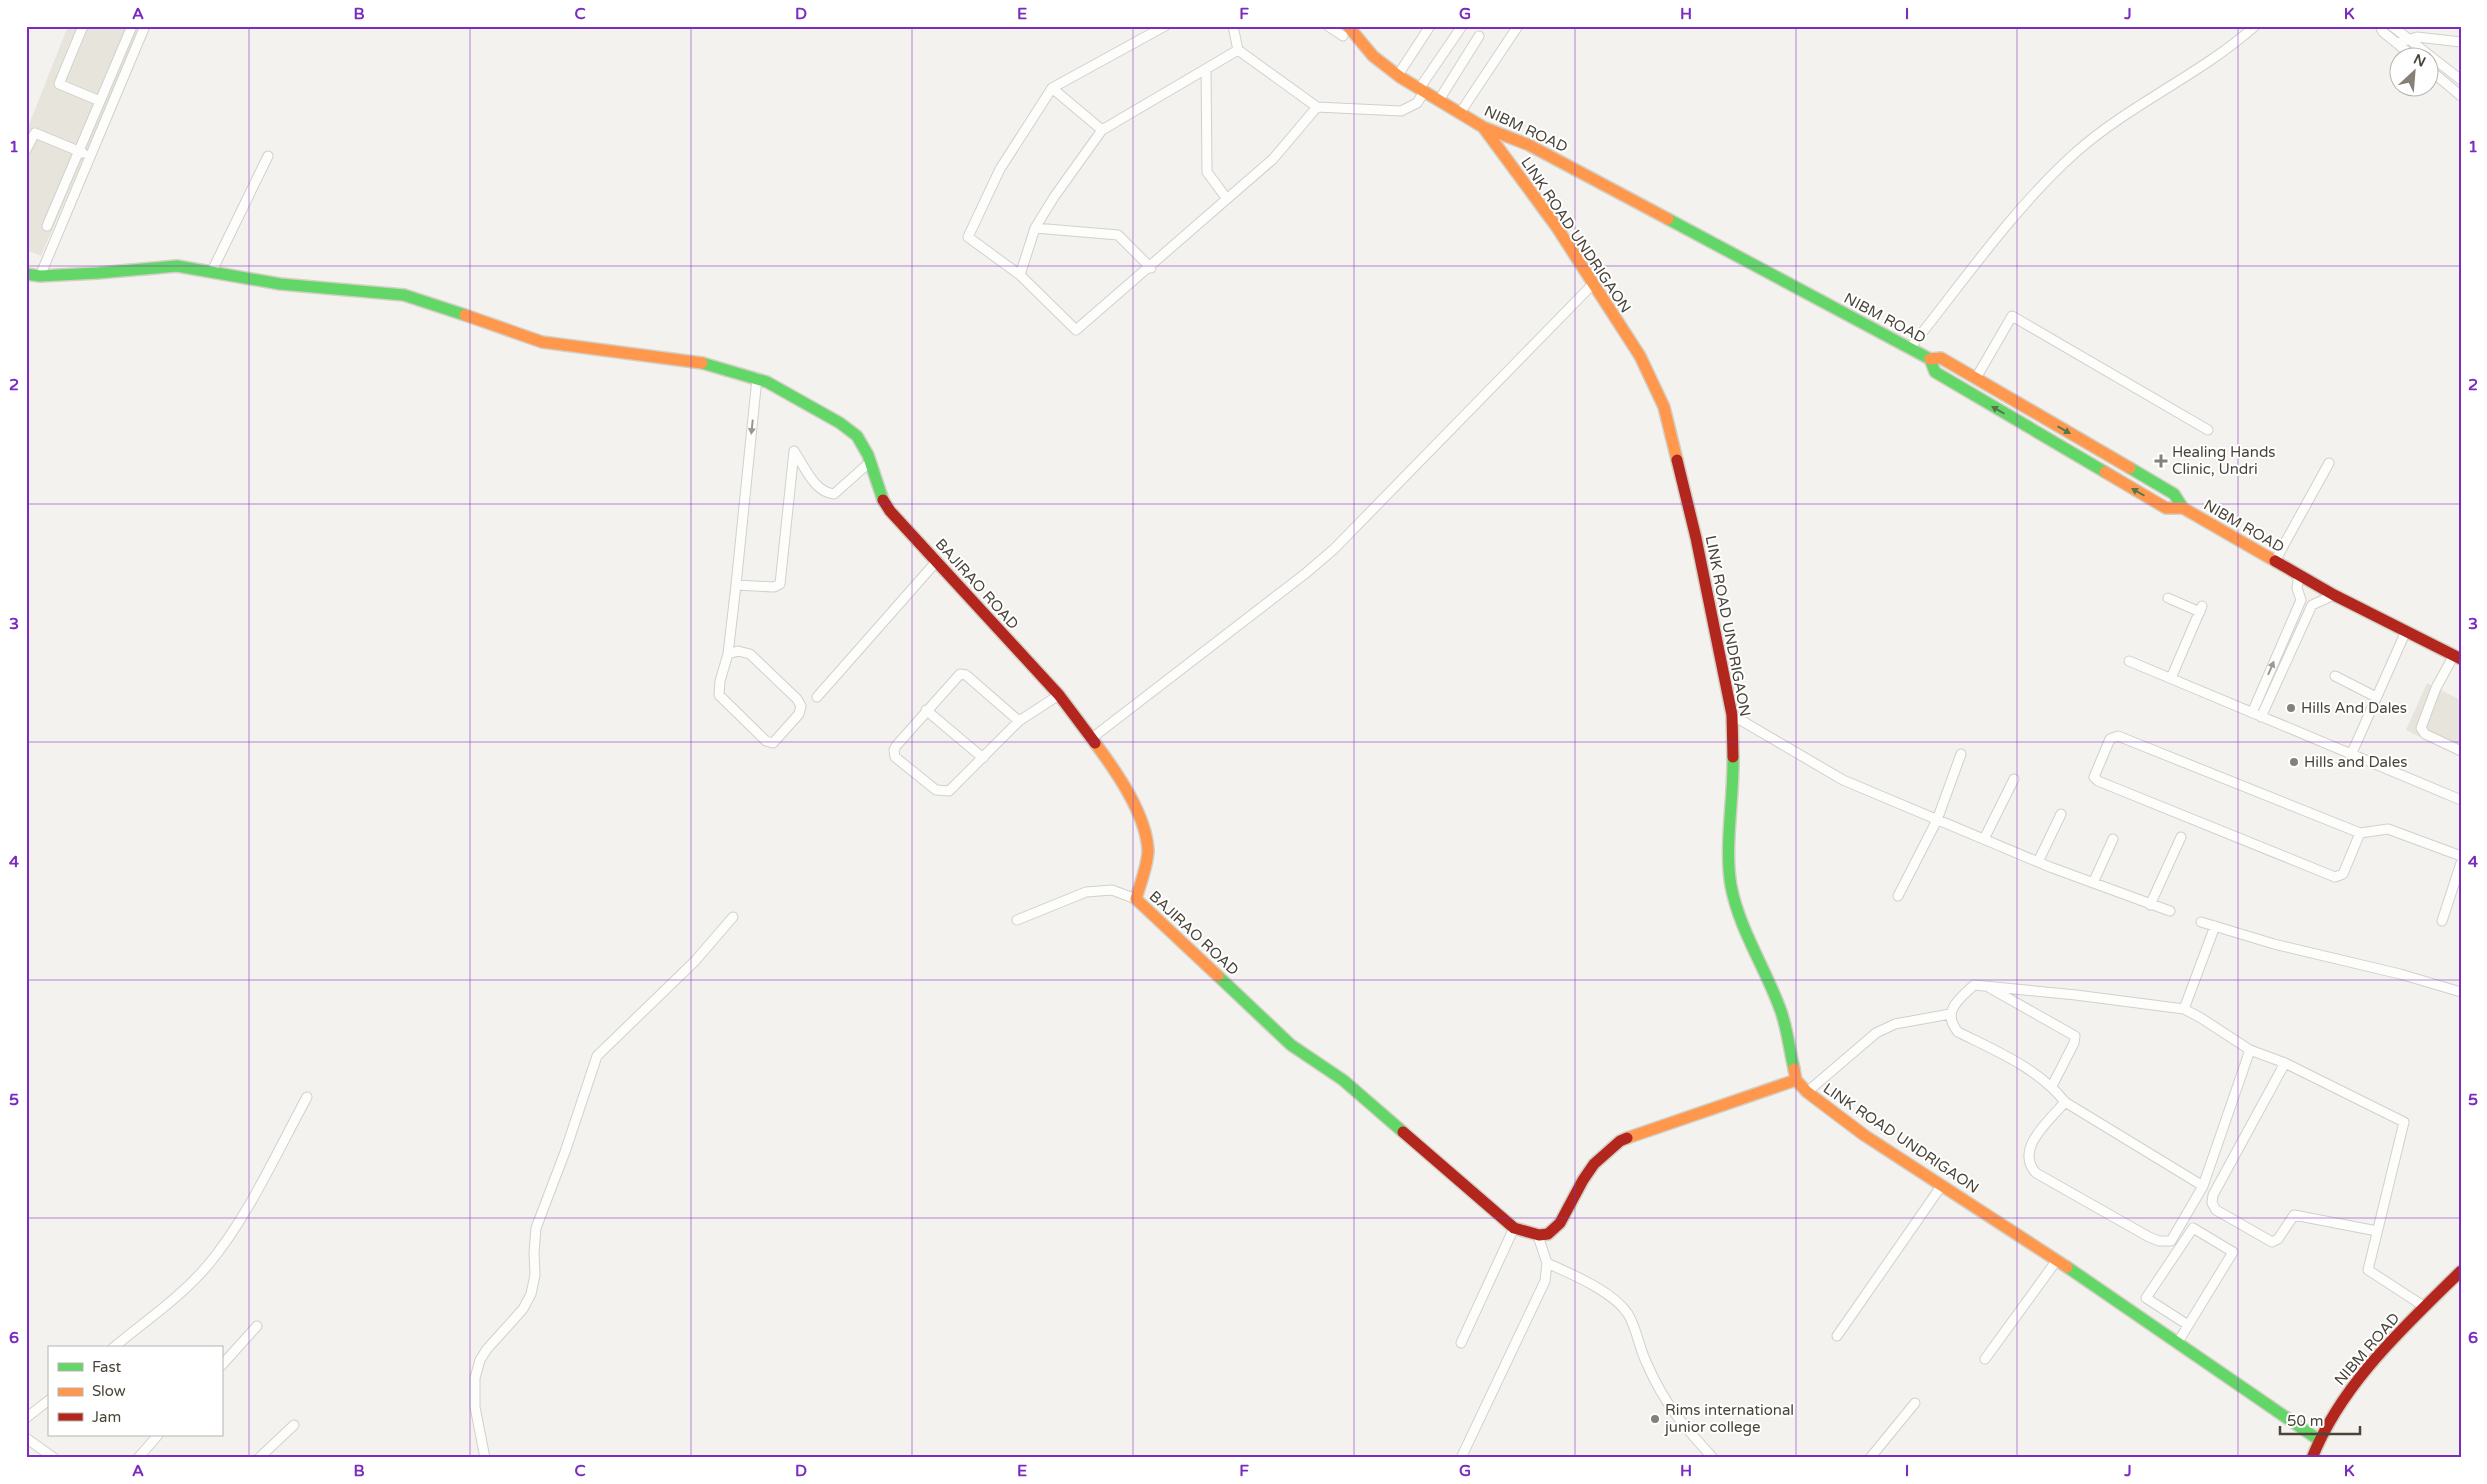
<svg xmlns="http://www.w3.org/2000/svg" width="2487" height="1484" font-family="'Varela Round',sans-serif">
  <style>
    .residential { fill: #e7e4dc }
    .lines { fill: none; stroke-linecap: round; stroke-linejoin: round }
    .street-casing { stroke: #d2d0cb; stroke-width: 11 }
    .fast-casing { stroke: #d3cfc5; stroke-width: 14 }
    .slow-casing { stroke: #d3cfc5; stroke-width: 14 }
    .jam-casing { stroke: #d3cfc5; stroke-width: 14 }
    .street { stroke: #fdfdfc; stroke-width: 9 }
    .fast { stroke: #63d668; stroke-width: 11 }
    .slow { stroke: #ff974d; stroke-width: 11 }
    .jam { stroke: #b3261e; stroke-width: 11 }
    .oneway { fill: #537749 }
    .oneway2 { fill: #9b9791 }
    .grid { fill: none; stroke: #7b2cbf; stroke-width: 1; stroke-opacity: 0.55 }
    .poi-dot { fill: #868178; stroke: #fff; stroke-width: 2 }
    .labels { text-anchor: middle; stroke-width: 4; stroke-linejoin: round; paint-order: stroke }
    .street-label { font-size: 15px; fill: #4b4439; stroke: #fff }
    .poi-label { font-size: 15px; fill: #4b4439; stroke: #fff; text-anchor: start }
    .neatline { fill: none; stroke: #7b2cbf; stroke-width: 2 }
    .grid-label { font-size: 16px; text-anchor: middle; font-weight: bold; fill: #7b2cbf }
  </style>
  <rect width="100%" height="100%" fill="#f4f2ee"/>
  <path class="residential" d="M68,26H141L41,256L26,250V132Z
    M2427,683L2461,700V757L2406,730Z"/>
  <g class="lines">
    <g class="street-casing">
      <path id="street" d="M83,26L59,84L100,101
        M1165,26L1052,88L1000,169L968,237L1020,275L1076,330L1273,159L1317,107L1401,111L1417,103L1424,92
        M1233,26L1238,50L1317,107
        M1328,26L1343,36
        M2380,26L2383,32L2415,58
        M2392,26L2461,80
        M2398,43L2417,37L2461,42
        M1206,69L1207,172L1227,199
        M2430,70L2461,96
        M1398,75L1430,26
        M1052,88L1102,130
        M1419,89L1462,26
        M1439,100L1479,36
        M1460,113L1518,26
        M26,150L35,133L83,153
        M47,226L132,26
        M1035,228L1118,235L1151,268
        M212,271L268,156
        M1020,275L1035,228L1054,197L1102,130L1238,50
        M40,276L145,26
        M1910,348C1963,282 2012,210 2075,153C2130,104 2200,75 2255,26
        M1976,378L2012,316L2208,430
        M794,451C805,467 814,492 834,494L870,462
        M2275,561L2329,463
        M736,585L774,587L780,584L794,451
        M2168,598L2200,612
        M728,654L738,651L750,654L797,699L801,706L799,714L773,743L766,741L719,695L720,681L728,654L736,585L757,378
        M2454,655L2436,688L2421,728L2425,734L2461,751
        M2129,661L2461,800
        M2335,676L2376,697
        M2171,678L2202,606
        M817,697L936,562
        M926,710L983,758
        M2252,713L2301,600L2297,588L2299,575
        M1732,715L1843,780L2050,867L2170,911
        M2261,717L2312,605L2334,595
        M1019,721L949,791L936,790L895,757L894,750L896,746L960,674L966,675L1019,721L1059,695
        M1092,738L1306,573L1334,549L1592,285
        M2351,755L2406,631
        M2360,833L2343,874L2335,877L2098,781L2094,777L2110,739L2118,736L2360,833L2388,829L2461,856
        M1984,839L2014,779
        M2038,862L2061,814
        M2093,883L2113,839
        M1898,896L1937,820L1961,754
        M2150,905L2181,837
        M1017,920L1086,892L1112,890L1136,899
        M2442,921L2461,863
        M2201,922L2274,944L2400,974L2461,992
        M1990,988L2075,1036L2074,1043L2052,1086
        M2184,1009L2215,926
        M2285,1063L2213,1195L2212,1203L2216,1210L2272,1242L2278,1239L2294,1215L2377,1231
        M1807,1092L1876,1033L1895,1024L1950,1014
        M2065,1102C2038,1068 1996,1051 1958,1032C1941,1012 1959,999 1974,985L2076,995L2184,1009L2201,1018L2250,1050L2285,1063L2404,1122L2368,1270L2425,1307
        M2203,1186L2065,1102C2049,1121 2014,1149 2036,1173L2149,1237L2159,1241H2171L2203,1186L2250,1050
        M1547,1263C1571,1274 1613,1291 1628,1314C1637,1329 1639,1348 1647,1364C1665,1405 1683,1425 1713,1458
        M1837,1336L1942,1185
        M2178,1342L2233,1252L2193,1228L2146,1298L2188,1325
        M1461,1343L1514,1228
        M113,1348C145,1321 181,1297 208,1265C248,1217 277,1152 307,1097
        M1985,1359L2057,1260
        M221,1366L257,1326
        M26,1418L49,1400
        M26,1438L54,1458
        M138,1458L158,1435
        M259,1458L294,1425
        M485,1458L475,1407V1378L480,1360L487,1349L523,1309L531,1294L535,1275L534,1253L536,1228L565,1152L597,1056L695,961L733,917
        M1461,1458L1545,1281L1547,1263L1538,1236
        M1870,1458L1915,1403"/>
    </g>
    <g class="fast-casing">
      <path id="fast" d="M1668,219L1930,359L1935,372L2105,472
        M26,274L40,276L98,273L177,266L280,284L404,295L465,315
        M702,363L767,382L840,423L857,436L868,455L883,500
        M2130,468L2174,494L2183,508
        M1733,757C1734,799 1724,846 1731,886C1739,928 1764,966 1779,1006C1787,1025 1789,1048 1794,1069
        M1218,976L1291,1045L1343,1080L1403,1132
        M2067,1267L2319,1440"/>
    </g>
    <g class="slow-casing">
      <path id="slow" d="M1348,26L1373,56L1400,77L1483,127L1529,145L1668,219
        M1483,127L1556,226L1640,356L1664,407L1677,460
        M465,315L542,342L702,363
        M1930,359L1941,358L2130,468
        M2105,472L2166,508H2183L2275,561
        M1095,743C1116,771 1146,814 1148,850C1148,865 1140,884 1136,899L1218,976
        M1794,1069L1796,1080L1807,1092L1864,1135L2067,1267
        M1627,1138L1796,1080"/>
    </g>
    <g class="jam-casing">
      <path id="jam" d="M1677,460L1696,538L1732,715L1733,757
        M883,500L890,511L1059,695L1095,743
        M2275,561L2334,595L2461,659
        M1403,1132L1514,1228L1539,1235L1548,1234L1560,1223L1583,1180L1594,1164L1620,1141L1627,1138
        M2312,1458C2342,1383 2404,1327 2461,1271"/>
    </g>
    <use href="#street" class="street"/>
    <use href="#fast" class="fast"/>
    <use href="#slow" class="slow"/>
    <use href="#jam" class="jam"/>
  </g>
  <defs><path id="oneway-solid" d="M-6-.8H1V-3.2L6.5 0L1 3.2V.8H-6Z" transform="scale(1.25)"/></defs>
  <g class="oneway">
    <use href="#oneway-solid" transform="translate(1998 410) rotate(-150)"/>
    <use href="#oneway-solid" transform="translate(2064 430) rotate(30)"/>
    <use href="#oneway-solid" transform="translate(2138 492) rotate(-150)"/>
  </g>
  <g class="oneway2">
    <use href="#oneway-solid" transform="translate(752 427) rotate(96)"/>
    <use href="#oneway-solid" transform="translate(2271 668) rotate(-67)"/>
  </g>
  <path class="grid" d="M249,26V1458M470,26V1458M691,26V1458M912,26V1458M1133,26V1458M1354,26V1458M1575,26V1458M1796,26V1458M2017,26V1458M2238,26V1458M26,266H2461M26,504H2461M26,742H2461M26,980H2461M26,1218H2461"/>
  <g class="poi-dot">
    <path d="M2158.5 453.5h5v5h5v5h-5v5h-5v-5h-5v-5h5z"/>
    <circle cx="2291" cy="708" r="5"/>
    <circle cx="2294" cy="762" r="5"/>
    <circle cx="1655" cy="1419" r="5"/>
  </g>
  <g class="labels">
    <g class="street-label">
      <text transform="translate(1526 129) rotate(25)" y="5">NIBM ROAD</text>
      <text transform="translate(1576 235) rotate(56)" y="5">LINK ROAD UNDRIGAON</text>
      <text transform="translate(1885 318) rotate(28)" y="5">NIBM ROAD</text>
      <text transform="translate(2244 526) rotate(30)" y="5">NIBM ROAD</text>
      <text transform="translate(977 584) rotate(48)" y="5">BAJIRAO ROAD</text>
      <text transform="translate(1728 626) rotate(79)" y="5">LINK ROAD UNDRIGAON</text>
      <text transform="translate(1194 933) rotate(43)" y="5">BAJIRAO ROAD</text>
      <text transform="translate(1901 1138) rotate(34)" y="5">LINK ROAD UNDRIGAON</text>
      <text transform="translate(2367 1349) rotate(-49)" y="5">NIBM ROAD</text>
    </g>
    <g class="poi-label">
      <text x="2172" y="457">Healing Hands<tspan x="2172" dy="17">Clinic, Undri</tspan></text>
      <text x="2301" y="713">Hills And Dales</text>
      <text x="2304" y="767">Hills and Dales</text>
      <text x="1665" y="1415">Rims international<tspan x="1665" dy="17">junior college</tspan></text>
    </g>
  </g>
  <rect width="2487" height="1484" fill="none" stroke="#ffffff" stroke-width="55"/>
  <rect x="48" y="1346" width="175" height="90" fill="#ffffff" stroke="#b7b4b0"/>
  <rect x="58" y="1363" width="25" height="8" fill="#63d668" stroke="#b7b4b0"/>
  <text x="92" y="1372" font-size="15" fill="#4b4439">Fast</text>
  <rect x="58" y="1388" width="25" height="8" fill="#ff974d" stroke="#b7b4b0"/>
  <text x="92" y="1396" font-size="15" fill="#4b4439">Slow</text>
  <rect x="58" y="1413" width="25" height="8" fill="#b3261e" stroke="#b7b4b0"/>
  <text x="92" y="1422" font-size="15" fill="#4b4439">Jam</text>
  <g transform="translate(2414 72) rotate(26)"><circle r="24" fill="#ffffff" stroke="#b7b4b0"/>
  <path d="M0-4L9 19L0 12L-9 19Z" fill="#868178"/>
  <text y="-8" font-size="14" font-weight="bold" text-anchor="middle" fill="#4b4439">N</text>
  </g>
  <path d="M2280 1426v8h80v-8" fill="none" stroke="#4b4439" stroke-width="2.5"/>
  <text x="2287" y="1426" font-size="15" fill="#4b4439" stroke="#ffffff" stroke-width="4" paint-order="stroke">50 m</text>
  <rect x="28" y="28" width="2432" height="1428" class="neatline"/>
  <g class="grid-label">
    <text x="138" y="19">A</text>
    <text x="359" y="19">B</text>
    <text x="580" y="19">C</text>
    <text x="801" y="19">D</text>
    <text x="1022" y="19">E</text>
    <text x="1244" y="19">F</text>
    <text x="1465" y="19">G</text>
    <text x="1686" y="19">H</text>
    <text x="1907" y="19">I</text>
    <text x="2128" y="19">J</text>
    <text x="2349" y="19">K</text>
    <text x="14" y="152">1</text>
    <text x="2473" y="152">1</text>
    <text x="14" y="390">2</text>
    <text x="2473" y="390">2</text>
    <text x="14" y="629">3</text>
    <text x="2473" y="629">3</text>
    <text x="14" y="867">4</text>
    <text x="2473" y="867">4</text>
    <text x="14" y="1105">5</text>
    <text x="2473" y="1105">5</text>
    <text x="14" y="1343">6</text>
    <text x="2473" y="1343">6</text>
    <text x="138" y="1476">A</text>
    <text x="359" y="1476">B</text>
    <text x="580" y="1476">C</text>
    <text x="801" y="1476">D</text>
    <text x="1022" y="1476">E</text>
    <text x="1244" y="1476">F</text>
    <text x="1465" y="1476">G</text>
    <text x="1686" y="1476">H</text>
    <text x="1907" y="1476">I</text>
    <text x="2128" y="1476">J</text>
    <text x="2349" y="1476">K</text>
  </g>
</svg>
